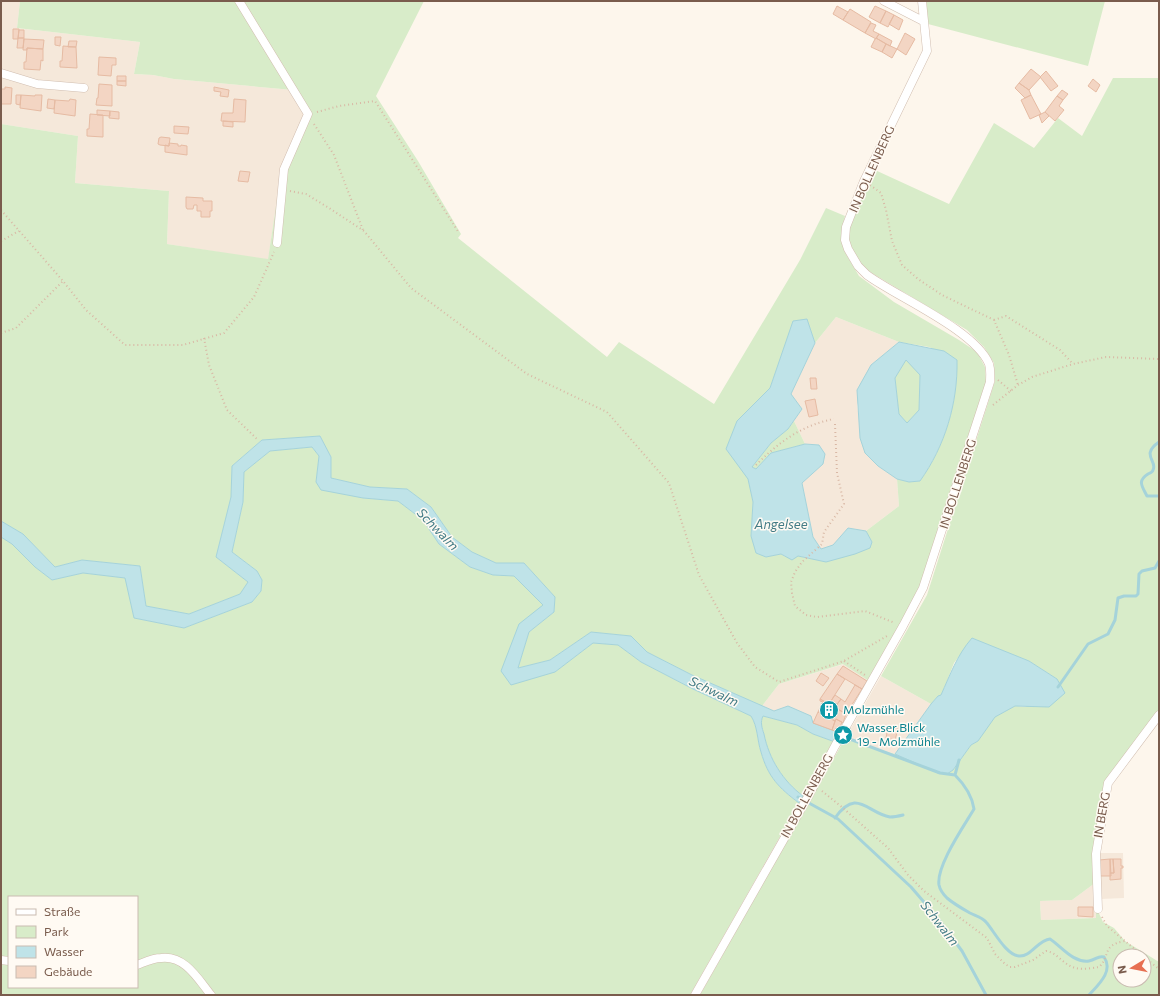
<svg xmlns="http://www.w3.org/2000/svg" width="1160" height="996" font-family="Commissioner,sans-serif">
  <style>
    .residential { fill: #f5e8da }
    .green { fill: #d8ecc9; fill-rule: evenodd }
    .water { fill: #bfe3e8; stroke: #a5d3da; fill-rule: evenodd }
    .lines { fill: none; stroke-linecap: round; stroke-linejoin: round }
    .stream { stroke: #a5d3da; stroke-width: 3 }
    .building { fill: #f3d5c3; stroke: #e6bba3 }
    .minor-casing { stroke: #d1beb0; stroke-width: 9 }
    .path { stroke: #d9b8a5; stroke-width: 2; stroke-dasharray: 1 3; stroke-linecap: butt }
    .minor { stroke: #fff; stroke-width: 8 }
    .labels { text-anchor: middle; stroke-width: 3; stroke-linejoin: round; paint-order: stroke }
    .street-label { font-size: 12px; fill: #7a5c4d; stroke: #fffaf3 }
    .culture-label { font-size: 12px; fill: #0d838f; stroke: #fffaf3; text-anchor: start }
    .water-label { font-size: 13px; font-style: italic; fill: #437c86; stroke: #fffaf3 }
  </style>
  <rect width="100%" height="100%" fill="#fdf6ec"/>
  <path class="residential" d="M1,1H20L17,28L140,42L134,74L153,75L174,79L293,90L306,114L281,173L268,260L167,244L169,191L75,183L78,136L1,124Z
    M836,317L899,342L871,365L857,405L859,418L878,466L897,479L899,506L866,531L848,528L833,545L821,549L813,537L802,483L823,464L819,445L805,444L794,421L802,409L791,394L815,343Z
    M844,664L869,681L841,733L774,711L762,706L779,684Z
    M881,676L931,704L895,754L848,740V741L843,742Z
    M1098,853H1123L1124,898L1101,899Z
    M1095,883L1096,918L1041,920L1040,901L1072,900Z"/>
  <path class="green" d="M20,1H424L376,96L418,161L461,234L458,238L607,357L619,342L714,404L800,260L826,208L845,216L841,234L846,254L859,276L894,302L959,340L977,352L985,367L986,383L921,587L869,681L843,664L779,684L762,706L692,675L647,652L631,636L591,632L550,660L518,668L529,632L554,612L555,597L524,563H496L472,552L452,537L431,507L407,489L370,487L331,478V457L320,436L262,440L232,466L231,497L216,557L248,582L240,594L189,614L146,606L140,566L82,560L55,567L23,534L1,521V124L78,136L75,183L169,191L167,244L268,259L281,173L306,115L293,90L174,79L153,75L134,74L140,42L17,28ZM836,317L899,342L929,347L957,360C958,403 945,446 920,481L909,482L897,479L899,506L866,531L872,542L810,559L798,556L786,557L781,554L766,557L751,536L753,502L737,421L770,388L794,321L807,320L815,343Z
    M926,1H1105L1088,66L928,24Z
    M1113,78H1159V709L1133,746L1106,782L1095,883L1072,900L1040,901L1041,920L1096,918V907L1103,922L1114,928L1125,941L1159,962V995H700L843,742L848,741V740L895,754L938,773L953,770L971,745L978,741L994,717L1015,706L1025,707L1057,679L1029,661L972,639L954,663L941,696H938L931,704L881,676L927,595L995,381L994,363L984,347L967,330L865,269L852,250L848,235L852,219L875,170L949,204L994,123L1034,148L1058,118L1082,136ZM1120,956H1144V980H1120Z
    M906,359L920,375L919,410L907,423L899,414L895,378Z
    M794,421L805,444L771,453L756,469L752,467L771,443L788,429Z
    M312,447L319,456L316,482L363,498L398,501L423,520L439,544L470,567L493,575L514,576L543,605L501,671L555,672L593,643L618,645L641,662L693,689L751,716C758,727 757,740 761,752C768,777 779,788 799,803L690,995H1V537L12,544L35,567L52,580L83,573L126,578L134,618L184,628L252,602L261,591L262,580L257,571L232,552L243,502L244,472L270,451ZM9,897H137V987H9Z
    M763,716L797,725L813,734L835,742L803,796C783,781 769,759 764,734C762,728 760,722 763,716Z"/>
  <path class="water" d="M807,319L815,343L791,394L802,409L788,429L771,443L752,467L756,469L771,453L805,444L819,445L825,454L823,464L802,483L813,537L821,549L833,545L848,528L866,531L872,542L870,548L855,554L826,562L798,556L792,560L781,554L766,557L756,553L751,536L753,502L748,479L726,449L737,421L770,388L793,321Z
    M899,342L944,351L957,360C958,403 945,446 920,481L909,482L897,479L878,466L865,453L860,438L857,390L871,365ZM906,360L920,375L919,410L907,423L899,414L895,378Z
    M320,436L331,457V478L370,487L407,489L431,507L452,537L472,552L496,563H524L555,597L554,612L529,632L518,668L550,660L591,632L631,636L647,652L692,675L774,711L788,706L811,716L813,723L841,733L835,742L813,734L797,725L763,716C760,722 762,728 764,734C769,759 783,781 803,796L799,803C779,788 768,777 761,752C757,740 758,727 751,716L693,689L641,662L618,645L593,643L555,672L511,685L501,671L519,624L543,605L514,576L493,575L470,567L439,544L423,520L398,501L363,498L321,490L316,482L319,456L312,447L270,451L244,472L243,502L232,552L257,571L262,580L261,591L252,602L184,628L134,618L125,578L83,573L52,580L35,567L12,544L1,537V521L23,534L55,567L82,560L140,566L146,606L189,614L240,594L248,582L216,557L231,497L232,466L262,440Z
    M972,638L1029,661L1057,679L1065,693L1049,707L1015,706L995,717L978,741L971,745L953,770L947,774L938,773L895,754L931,704L938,696L941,695C950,675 957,655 972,638Z"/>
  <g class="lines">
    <path class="stream" d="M1159,442C1140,455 1158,461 1153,470C1153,472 1150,473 1148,474C1137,481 1142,486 1147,496H1159
      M1058,687L1088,644L1108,634L1115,620L1118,598L1124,596H1136L1138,594L1139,574L1142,571L1155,568L1159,561
      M847,738L940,773L955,775L959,760
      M955,775C965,785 972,795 974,809C964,826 936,866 939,885C940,890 944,895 947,898C954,904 963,909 970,913C976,916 982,917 986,922C994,931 1006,955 1019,956C1031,957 1038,940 1050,939C1062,947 1073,963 1089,961C1096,960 1098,955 1104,957C1114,971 1098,985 1089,995
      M798,797L838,819L911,887L936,916L962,951L986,995
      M835,818C857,787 867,813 890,817C894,817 899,816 903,815"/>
  </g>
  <path class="building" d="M837,6L848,12L843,20L833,14Z
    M875,6L886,11L880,23L869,17Z
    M850,9L871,22L865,33L843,20Z
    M886,11L894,15L888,27L880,23Z
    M894,15L903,20L899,30L889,24Z
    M871,23L876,25L873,31L879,34L876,39L865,33Z
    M13,29H19L18,39H13Z
    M19,30H24V38H18Z
    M905,33L915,39L906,55L897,49Z
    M879,34L892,41L890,46L876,38Z
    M55,37H61L60,46L55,45Z
    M18,38H24L23,48H17Z
    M876,38L886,44L882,52L871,47L875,39Z
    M24,39L44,40L43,49L27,48V50H23Z
    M69,41H77L76,47H68Z
    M886,44L897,49L892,58L882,52Z
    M63,46L76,47L77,68L60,67V61H62Z
    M27,48L43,49V61L41,60L40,70L24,69V62H26Z
    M99,57L116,58V65H112L111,76L98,75Z
    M1031,69L1041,77L1029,90L1019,83Z
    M1046,71L1058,86L1051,91L1040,77Z
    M117,76H126V81H117Z
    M1093,79L1100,85L1096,92L1088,86Z
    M117,81H126V86L117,85Z
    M1019,83L1029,90L1031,95L1025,98L1015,88Z
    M99,84L112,85V106L96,105L97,98H98Z
    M5,87L12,88L11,104H1V89H5Z
    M214,87L229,90L228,97L220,96L221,92L214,91Z
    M1062,90L1068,94L1063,100L1057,96Z
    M16,95H21L20,105L16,104Z
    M21,95L35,96V95H42L41,111L20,108Z
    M1031,95L1041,114L1030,119L1021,100Z
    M1057,96L1063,100L1059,106L1064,110L1055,121L1045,112Z
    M48,99L55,100L54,109L47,108Z
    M70,99L76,100L75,116L54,113L55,100L69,101Z
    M234,99L246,100L245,122L221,121L222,113H233Z
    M97,110L110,111V116L97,115Z
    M110,111L119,112V119L109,118Z
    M1045,112L1049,116L1042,123L1039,115Z
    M90,114L103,115V137L87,136V129H89Z
    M223,121L233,122V127L223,126Z
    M174,126L189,127L188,134L174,133Z
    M161,137L170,138L169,146L160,145L158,144L159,138Z
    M169,143L178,144V146H181V145L187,146V155L165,152V145L169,146Z
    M240,171L250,172L248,182L238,181Z
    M186,197L203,198V201H212V211H210V217H201V211H197V205H194L193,209H187L186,207Z
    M810,378H816L817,389H811Z
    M815,399L818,415L809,417L805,401Z
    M843,666L867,681L862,689L837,674Z
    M821,673L829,678L823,686L816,681Z
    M837,674L845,679L829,704L820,699Z
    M855,685L862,689L846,714L835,707L841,699L845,702Z
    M835,695L841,699L835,707L829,704Z
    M820,699L846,714L843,723L836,719L835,721L818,712L823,702L820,701Z
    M818,712L835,721L832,730L813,723Z
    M836,719L842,722L838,732L832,730Z
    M888,727L898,729L895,740L886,738Z
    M1110,859H1113L1114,873H1110Z
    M1110,859L1111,876H1099V860Z
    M1113,859H1121V866H1123V868H1121V879L1110,880V873H1114Z
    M1078,907H1093V917L1078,916Z"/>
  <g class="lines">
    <g class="minor-casing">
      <path id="minor" d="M239,1L308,114L284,169L277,243
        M884,1L923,21
        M1,73L37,84L84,88
        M1098,909L1096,854L1108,783L1159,715
        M1,960L9,961
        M137,965C145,962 153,958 161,958C185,955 198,979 211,995
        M695,995L809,795L835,746L903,626L923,588L990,382C990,376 991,370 989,364C975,330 897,297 867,275L858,266L848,249L845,240L846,227L864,181L927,51L922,1"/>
    </g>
    <path class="path" d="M317,112L339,106L375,101L459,233
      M314,124L334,155L363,230
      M870,185L881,193L886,210L892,241L902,265L918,279L942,295L994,320L1009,355L1018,385
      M290,191L306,194L329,208L364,231L411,288L527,374L607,412L669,483L699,575L737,643L755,667L779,682L844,661L887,636
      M1,210L63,281L86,310L125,345H183L224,333L254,297L274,252
      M1,241L19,231
      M994,320L1006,316L1060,350L1073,364
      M1,333L16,328L63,281
      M204,338L209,365L227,410L258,440
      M998,380L1011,391
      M993,405L1018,385L1032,377L1073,364L1106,357L1159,359
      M835,424L837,473L844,504L824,532L822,544L802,562L795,572L791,582L792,593L795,606L806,615L817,617L865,611L895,623
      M756,465C779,442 802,425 834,419
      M844,661L865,675
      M822,791L843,808L888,848L908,875L924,891L987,938L995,954L1005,964L1010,967H1015L1033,960L1046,951C1057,952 1064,966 1076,968C1083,970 1092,968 1099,967C1111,956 1101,945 1125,941
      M1102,917L1107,926L1143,956
      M1144,957L1159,969"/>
    <use href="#minor" class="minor"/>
  </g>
  <defs>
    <g id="building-disc" transform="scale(1)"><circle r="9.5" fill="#0f9aa8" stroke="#fffaf3"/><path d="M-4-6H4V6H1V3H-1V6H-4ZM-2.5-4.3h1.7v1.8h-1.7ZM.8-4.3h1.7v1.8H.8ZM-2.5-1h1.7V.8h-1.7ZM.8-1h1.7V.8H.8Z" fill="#fff"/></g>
    <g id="sight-disc" transform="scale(1)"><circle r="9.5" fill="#0f9aa8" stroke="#fffaf3"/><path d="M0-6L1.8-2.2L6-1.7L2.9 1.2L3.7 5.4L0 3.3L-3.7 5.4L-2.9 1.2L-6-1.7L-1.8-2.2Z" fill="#fff"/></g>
  </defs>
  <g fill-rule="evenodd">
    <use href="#building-disc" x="829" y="710"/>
    <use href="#sight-disc" x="843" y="735"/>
  </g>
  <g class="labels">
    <g class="street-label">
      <text transform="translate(872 169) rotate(-66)" y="4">IN BOLLENBERG</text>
      <text transform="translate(958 484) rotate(-72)" y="4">IN BOLLENBERG</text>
      <text transform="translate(807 796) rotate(-61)" y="4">IN BOLLENBERG</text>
      <text transform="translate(1102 815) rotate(-80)" y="4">IN BERG</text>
    </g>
    <g class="culture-label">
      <text x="843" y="714">Molzmühle</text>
      <text x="857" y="732">Wasser.Blick<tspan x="857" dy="14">19 - Molzmühle</tspan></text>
    </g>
    <g class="water-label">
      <text x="781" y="529">Angelsee</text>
      <text transform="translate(438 529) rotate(46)" y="5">Schwalm</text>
      <text transform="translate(714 691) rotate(25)" y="5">Schwalm</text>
      <text transform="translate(940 923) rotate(52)" y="5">Schwalm</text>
    </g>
  </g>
  <rect width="1160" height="996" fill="none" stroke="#7a5c4d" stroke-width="4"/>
  <rect x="8" y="896" width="130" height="92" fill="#fffaf3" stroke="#cabbb1"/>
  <rect x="16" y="909" width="20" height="6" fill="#ffffff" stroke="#cabbb1"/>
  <text x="44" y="916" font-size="12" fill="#7a5c4d">Straße</text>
  <rect x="16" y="926" width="20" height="12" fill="#d8ecc9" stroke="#cabbb1"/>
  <text x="44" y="936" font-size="12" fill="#7a5c4d">Park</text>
  <rect x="16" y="946" width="20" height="12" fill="#bfe3e8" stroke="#cabbb1"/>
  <text x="44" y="956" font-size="12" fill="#7a5c4d">Wasser</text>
  <rect x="16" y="966" width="20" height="12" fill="#f3d5c3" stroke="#cabbb1"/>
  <text x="44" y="976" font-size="12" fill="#7a5c4d">Gebäude</text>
  <g transform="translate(1132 968) rotate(260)"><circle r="19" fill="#fffaf3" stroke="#cabbb1"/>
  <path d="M0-3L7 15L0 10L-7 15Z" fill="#e76f51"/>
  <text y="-6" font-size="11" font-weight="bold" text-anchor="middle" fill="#7a5c4d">N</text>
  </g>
</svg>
